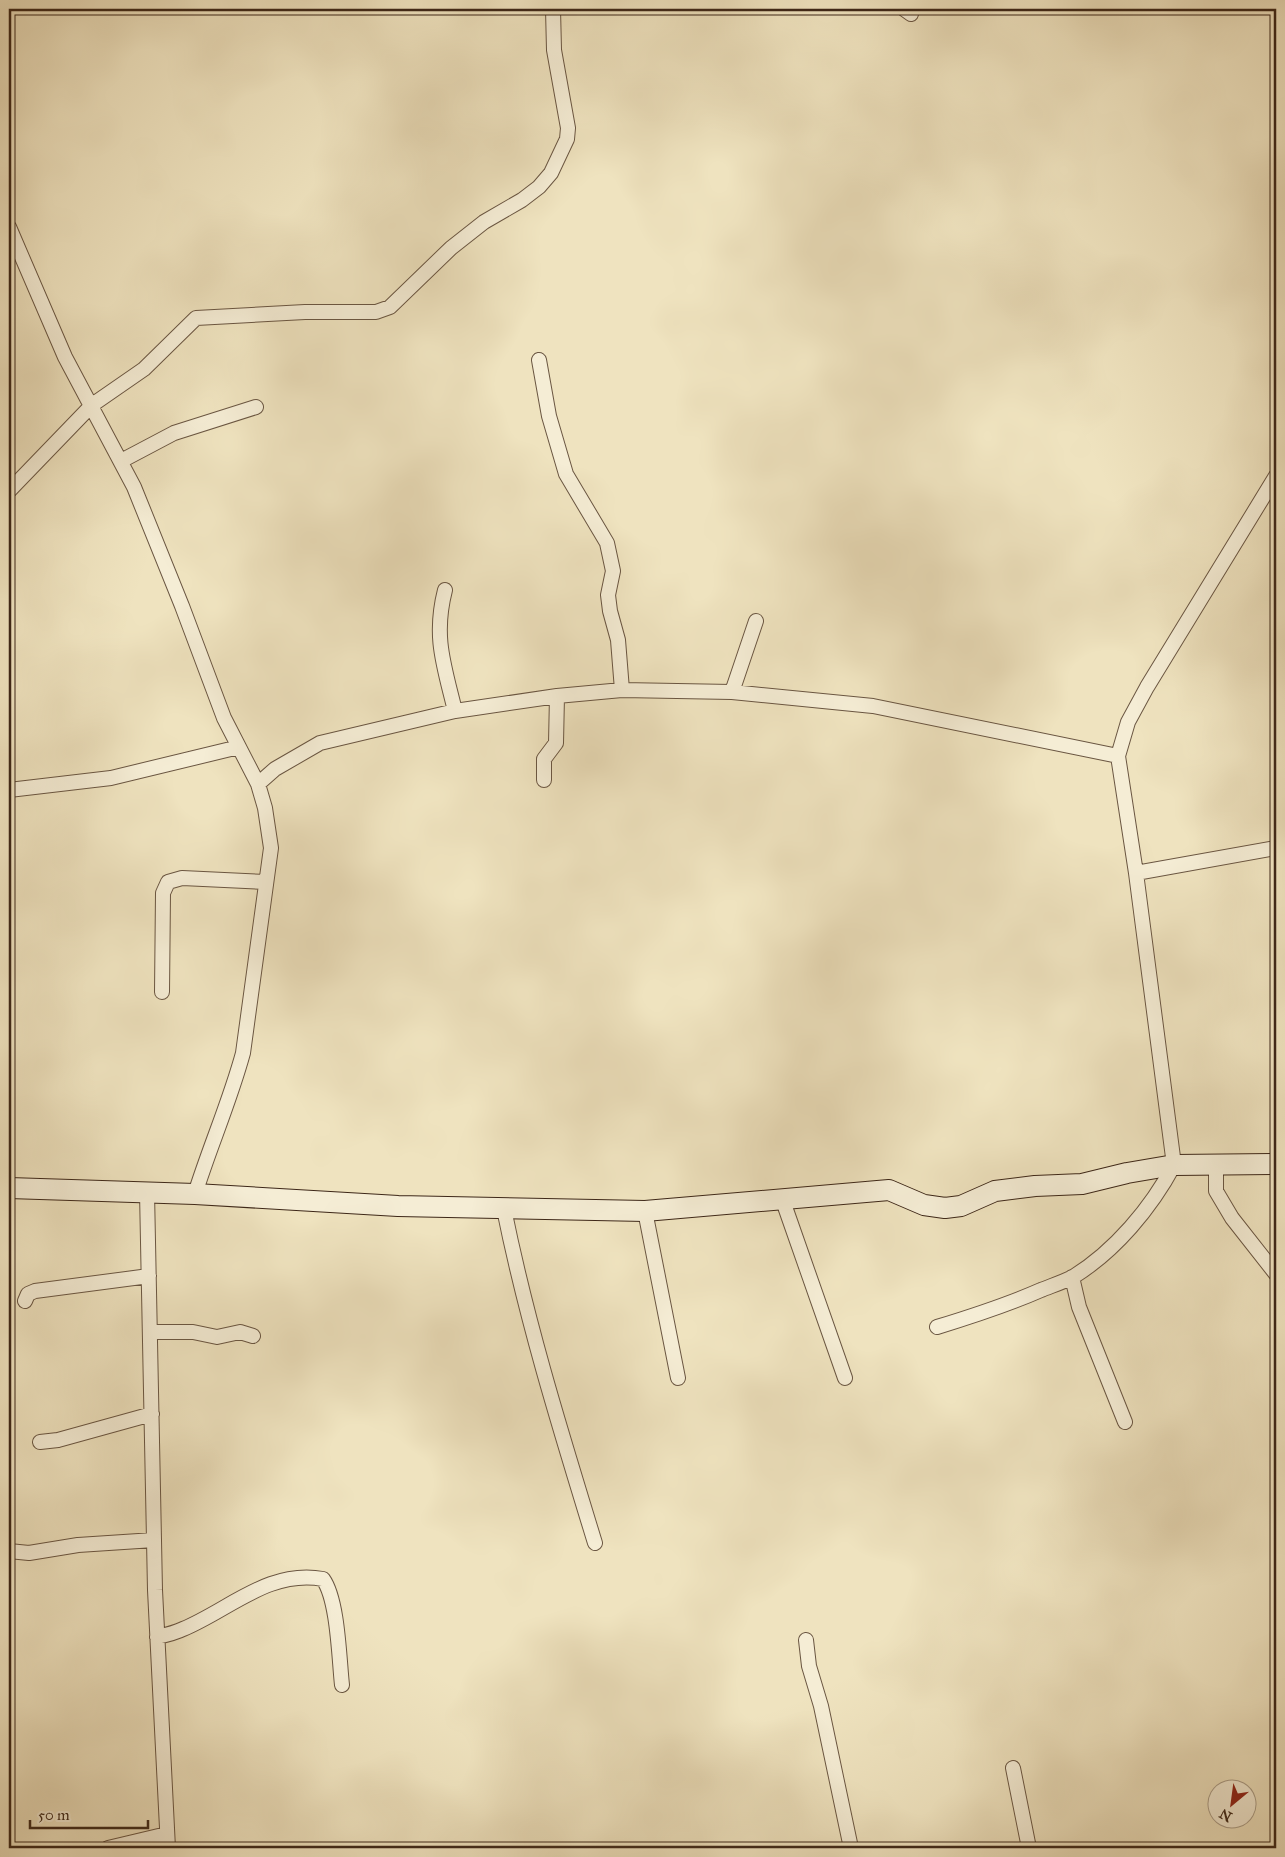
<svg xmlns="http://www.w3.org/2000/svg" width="1285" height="1857" font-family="'IM FELL Great Primer',serif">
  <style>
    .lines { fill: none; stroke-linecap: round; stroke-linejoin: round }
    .street-casing { stroke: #6a5642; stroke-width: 16 }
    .secondary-casing { stroke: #3d2718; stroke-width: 22 }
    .street { stroke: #f5edd5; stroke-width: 14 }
    .secondary { stroke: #f5edd5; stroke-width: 20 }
  </style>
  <rect width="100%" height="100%" fill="#efe3bf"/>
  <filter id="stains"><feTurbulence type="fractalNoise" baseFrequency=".004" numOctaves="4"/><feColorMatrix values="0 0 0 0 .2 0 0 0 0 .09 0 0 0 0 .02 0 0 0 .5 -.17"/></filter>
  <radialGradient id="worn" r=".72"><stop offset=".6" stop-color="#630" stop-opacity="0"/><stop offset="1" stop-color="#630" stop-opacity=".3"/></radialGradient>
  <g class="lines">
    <g class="street-casing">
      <path id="street" d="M904,9L911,14
        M9,227L65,357L134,487L182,606L224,718L258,784L265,808L271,848L243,1053C230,1101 210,1146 195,1194
        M539,360L549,416L566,474L607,543L613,571L608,595L610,611L618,640L622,690
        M121,461L174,433L256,407
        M9,491L92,405L144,369L196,318L305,312H376L390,307L451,248L484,222L522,200L539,187L551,173L567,139L568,128L554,50L553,9
        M445,590C433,637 444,665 455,711
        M732,692L756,621
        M544,780V759L556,743L557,696
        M258,784L275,769L320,743L455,711L557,696L622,690L732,692L873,706L1118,756
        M9,790L111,778L239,747
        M1136,873L1276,848
        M162,992L163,893L168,882L182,878L266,882
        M1216,1164V1191L1232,1218L1276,1274
        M147,1192L155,1590L168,1848
        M783,1201L845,1378
        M504,1209C527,1323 561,1432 595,1543
        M645,1211L678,1378
        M1072,1277L1079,1307L1125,1422
        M25,1301L28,1294L35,1291L149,1276
        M937,1327C973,1316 1007,1305 1041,1290C1051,1286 1063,1282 1073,1277C1115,1251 1151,1208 1174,1165L1136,873L1118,756L1128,722L1147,687L1276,476
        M150,1332H193L217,1337L240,1332L253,1336
        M40,1442L58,1440L152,1414
        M9,1551L29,1553L78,1545L154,1540
        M157,1637C166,1635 175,1633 183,1629C229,1610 269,1569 323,1579C338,1600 339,1658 342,1685
        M806,1640L809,1666L821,1706L851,1848
        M1013,1768L1029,1848
        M108,1848L167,1834"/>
    </g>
    <g class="secondary-casing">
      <path id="secondary" d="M9,1188L195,1194L398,1206L645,1211L889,1190L924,1205L945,1208L961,1206L995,1191L1035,1186L1082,1184L1127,1173L1174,1165L1276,1164"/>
    </g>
    <use href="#street" class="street"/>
    <use href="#secondary" class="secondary"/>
  </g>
  <rect width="1285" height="1857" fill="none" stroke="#efe3bf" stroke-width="30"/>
  <rect x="10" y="10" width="1265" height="1837" fill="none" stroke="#3d2718" stroke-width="2.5"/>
  <rect x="15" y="15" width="1255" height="1827" fill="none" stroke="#3d2718"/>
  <g transform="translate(1232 1804) rotate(209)"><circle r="24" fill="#f5edd5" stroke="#ab9e89"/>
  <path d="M0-4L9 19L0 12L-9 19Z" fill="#8f2418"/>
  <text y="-8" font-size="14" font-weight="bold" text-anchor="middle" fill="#3d2718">N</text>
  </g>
  <path d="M30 1820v8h118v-8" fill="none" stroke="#3d2718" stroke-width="2.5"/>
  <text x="38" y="1820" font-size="15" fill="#3d2718" stroke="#f5edd5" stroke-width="4" paint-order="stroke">50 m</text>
  <rect width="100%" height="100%" filter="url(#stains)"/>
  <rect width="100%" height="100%" fill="url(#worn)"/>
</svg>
